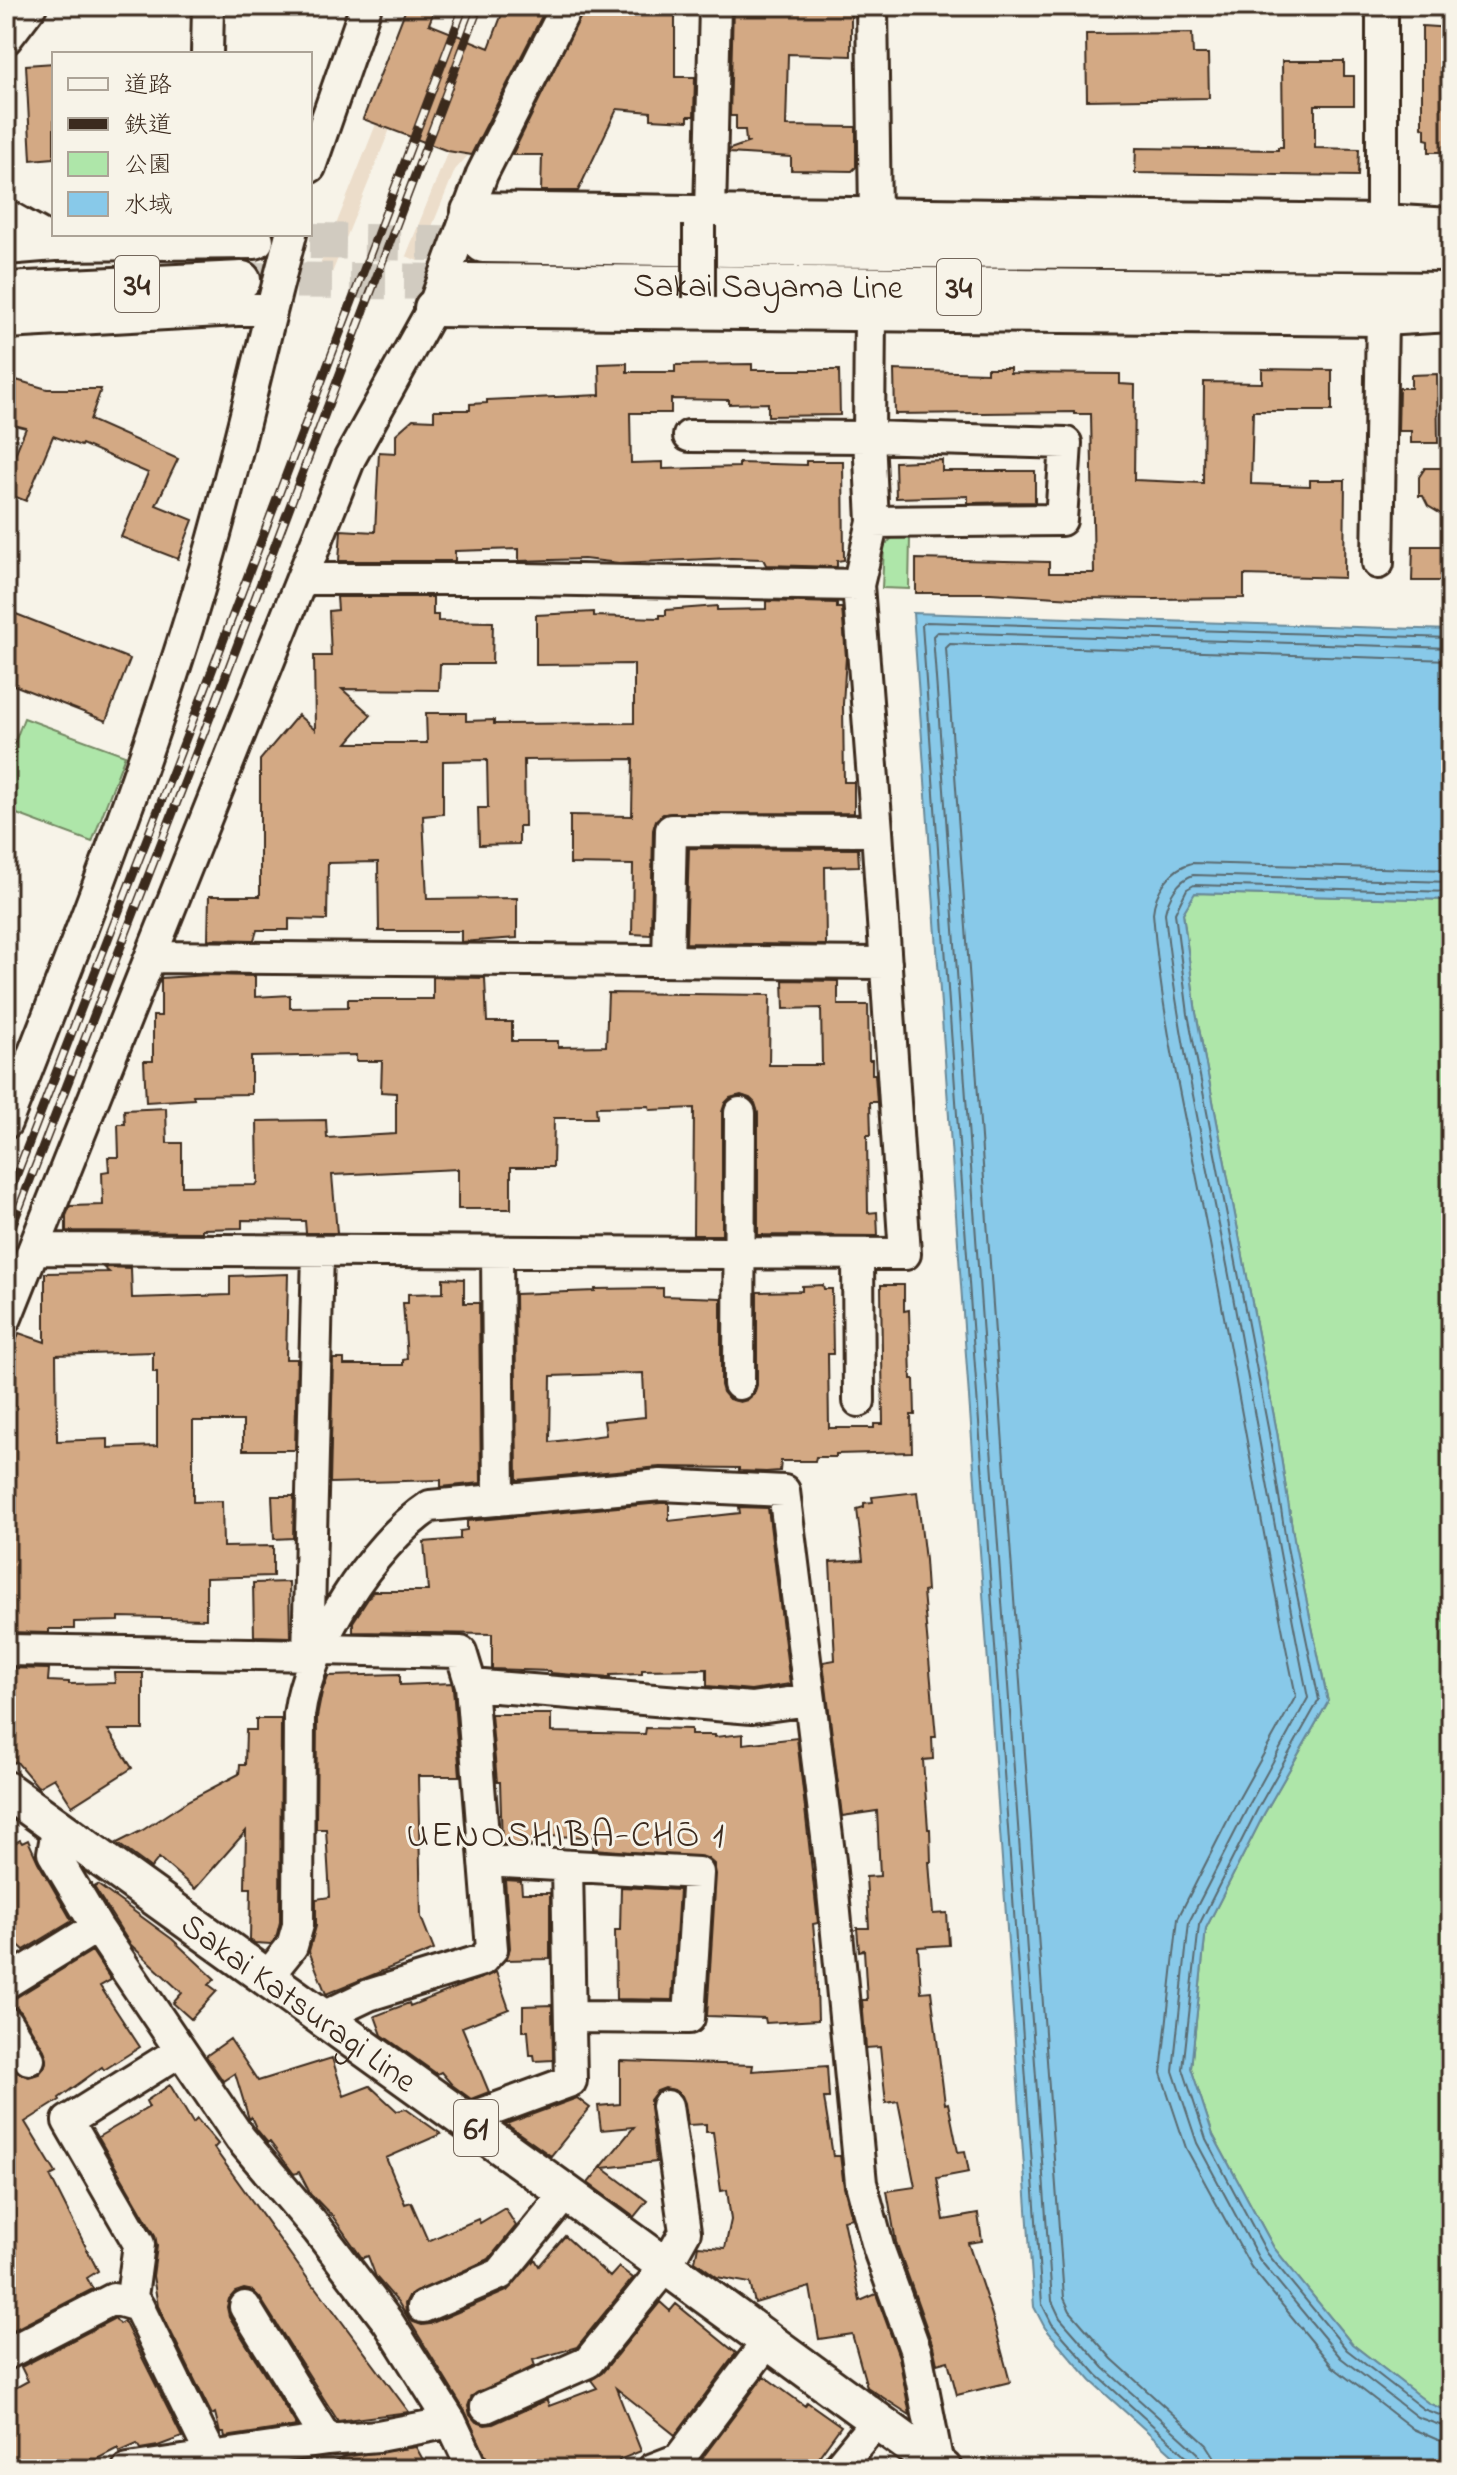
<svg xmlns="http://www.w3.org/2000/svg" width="1457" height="2475" font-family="'Indie Flower','Klee One',sans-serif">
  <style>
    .built { fill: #ecddca }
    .green { fill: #aee6a9; stroke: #748864; stroke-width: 2 }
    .water { fill: #88c9e9; stroke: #698998; stroke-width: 2 }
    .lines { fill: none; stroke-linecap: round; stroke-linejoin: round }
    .shore { stroke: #5a6a6f; stroke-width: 2 }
    .building { fill: #d3a984; stroke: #3b2a1e; stroke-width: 2; fill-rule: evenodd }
    .major-tunnel { stroke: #d1cbc0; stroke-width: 36; stroke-dasharray: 36 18; stroke-linecap: butt }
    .minor-casing { stroke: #3b2a1e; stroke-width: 36 }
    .major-casing { stroke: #3b2a1e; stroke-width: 42 }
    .minor { stroke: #f7f3e8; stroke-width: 30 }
    .major { stroke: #f7f3e8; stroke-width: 36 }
    .rail-casing { stroke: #3b2a1e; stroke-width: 9 }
    .rail { stroke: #f7f3e8; stroke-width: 6; stroke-dasharray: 18; stroke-linecap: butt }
    .minor-bridge-casing { stroke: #3b2a1e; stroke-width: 36; stroke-linecap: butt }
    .minor-bridge { stroke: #f7f3e8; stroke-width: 30 }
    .labels { text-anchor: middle; stroke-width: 6; stroke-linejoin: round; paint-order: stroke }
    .shield { fill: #f7f3e8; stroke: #73665b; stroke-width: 2 }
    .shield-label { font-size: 32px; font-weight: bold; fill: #3b2a1e }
    .street-label { font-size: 34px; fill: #3b2a1e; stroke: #f7f3e8 }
    .neighbourhood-label { font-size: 36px; letter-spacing: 2px; fill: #3b2a1e; stroke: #f7f3e8 }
  </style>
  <rect width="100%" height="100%" fill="#f7f3e8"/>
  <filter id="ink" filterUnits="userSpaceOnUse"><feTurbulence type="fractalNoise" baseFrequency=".0125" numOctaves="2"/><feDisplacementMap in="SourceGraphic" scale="16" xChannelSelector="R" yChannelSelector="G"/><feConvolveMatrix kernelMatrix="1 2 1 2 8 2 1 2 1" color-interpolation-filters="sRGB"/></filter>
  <g filter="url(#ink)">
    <path class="built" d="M407,6H436L430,24L490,46L472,151L455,170L418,261L406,256L448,151L390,129L330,278L318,270L376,124L363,118Z"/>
    <path class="green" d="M846,264H1451V274L846,270Z
      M893,537H910L909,589L882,588L884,546Z
      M24,718L125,755L92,842L6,810V765Z
      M1194,893L1451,900V2413L1428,2403L1352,2344L1274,2248L1213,2135L1191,2068L1206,1928L1264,1814L1328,1702L1295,1546L1277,1432L1196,1013L1183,913Z"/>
    <path class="water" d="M913,613L1451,630V900L1195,893L1183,913L1196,1013L1277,1432L1295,1546L1328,1702L1264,1814L1206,1928L1191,2068L1213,2135L1274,2248L1352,2344L1428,2403L1451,2413V2469H1189L1091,2381L1045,2328L1034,2307Z"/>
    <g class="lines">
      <path class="shore" d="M1451,870L1192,863C1170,868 1155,892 1153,913C1162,1028 1191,1142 1212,1254C1241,1402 1265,1550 1296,1696L1238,1800L1178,1918L1161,2073L1186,2148L1251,2267L1333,2367L1413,2429L1438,2440L1451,2441
        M1451,882L1193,875C1178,880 1168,898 1165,913C1177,1033 1205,1152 1228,1270C1255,1413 1279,1556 1308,1698L1249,1805L1189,1922L1173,2071L1197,2143L1259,2259L1341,2358L1417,2417L1451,2429
        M1451,892L1194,885L1187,889L1175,913L1188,1014L1269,1433L1287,1547L1319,1700L1257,1810L1199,1925L1183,2069L1206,2139L1267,2253L1347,2350L1423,2409L1451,2419
        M1194,2469L1191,2460L1097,2375L1052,2324L1042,2304L922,625L926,622L1451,638
        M1204,2469L1198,2453L1104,2368L1060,2318L1052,2301L933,636L937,632L1451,648
        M1216,2469L1214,2456L1207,2445L1112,2359L1070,2311L1064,2298L946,648L950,644L1451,660"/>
    </g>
    <path class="building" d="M407,6H436L429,24L489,48L505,6H547L471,155L448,151L363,119Z
      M585,6H647V10L675,11V77H695L694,116H688V121L651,119V112L617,109L578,191H541L542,155H512Z
      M733,6H851V56L788,54L786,126L856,127V167L852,171L791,170V157L729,153L730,149L750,142H746L745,130H736V116H730Z
      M1422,26L1451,28V152H1429V140L1425,139V128L1422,127Z
      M1192,33L1193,54H1208L1209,98L1087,100L1086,34Z
      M1282,61H1344V76H1354V105H1315V148L1359,149L1358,176L1135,173L1136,148L1278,150V147H1283Z
      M54,63V158L31,160L26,65Z
      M627,363V372H675V365L752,364V370H839L840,415L768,416V403L729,404V400L671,399V413H630L631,463L663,462V469L739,467V463L806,465V461H843L844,560L837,561V567L766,565L763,559L731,558L619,563L584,559L519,561V549L455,551V561H339L341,530L375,532L379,452L396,453V434L413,419L434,420V410H470V404L487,403V400L600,395L599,364Z
      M987,368H1010V373L1120,374V384L1135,385L1134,480L1203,483L1204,382L1262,383V369L1332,370V411H1253L1251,484L1310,486V480H1345L1344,578L1244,575V598L1154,599L1074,598L990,593H916V559L1049,562V573H1094L1091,414H1074V412L895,414L894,370L987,373Z
      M1437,374L1438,443H1411V431H1398L1399,388H1411V375Z
      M6,377L47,389H101L90,420L178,459L156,505L193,520L178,559L121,537L148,473L82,444L81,446L53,436L26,501L6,493V476L26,428L6,423Z
      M942,460V471H1035V502L968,503V496L896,498L895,462Z
      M1425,468H1451V520L1428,506L1423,496H1419V477Z
      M1413,546H1451V581H1412Z
      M337,597H433V615H438V621L493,622L492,664H440L439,690L342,689L371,715L347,743H427L426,713H466V721L494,720V724L634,723V664L536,665V615L594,612V616L660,618V615H666V610L717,606V610L766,609V601L837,603V608H842L846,657L843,704L844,782H854V813L663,814L656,820L653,830L651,935L632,934L633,865L570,864V815L632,816L633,759L524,760L525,826H519V844L479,845L478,808H488L487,760L443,761V814L423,816L427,899L517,898V938L461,942V931H379L378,862L328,863L327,920L289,919V930H257L254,940L208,939L209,896H260V760L298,715L315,730L314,656H331L329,611L338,610Z
      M6,610L130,659L106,721L6,682Z
      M689,848L858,849L859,866L825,867L826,945L686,943Z
      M208,975L255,976V997L290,995V1008L348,1007V999H433V977L485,978L487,1022H512V1041H558V1047L606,1046L608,993L770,995L769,1065H822L821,1008L784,1009L783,980L838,981V1005H868L869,1060H872V1074H875L877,1102H870L871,1135H867L868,1213L877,1212L878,1236L758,1235V1113L755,1103L750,1098L741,1095L730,1098L725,1103L722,1112V1235H693L694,1108L650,1110L649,1106L596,1107L597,1118H554L553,1167H511V1209H458V1169L332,1175L337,1233H306L305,1221L242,1220V1228L202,1229V1232L66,1231V1216L70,1206L103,1205L102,1172L109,1171L108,1157H119L118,1124H125L124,1110L166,1108L167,1143H182V1186L256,1185L258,1182L257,1121L326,1120L327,1138L396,1134V1093L381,1092L382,1061H356V1055L251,1057V1094L193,1095L194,1099L146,1102L144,1061H153V1016H161V978Z
      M103,1267L131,1268L132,1298L230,1295V1276L288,1274L286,1359H297L295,1450H243V1421H193V1502L222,1501L223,1547L273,1546V1576L206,1578V1619L119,1617V1621L74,1622V1629H49V1633L6,1632V1369L19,1333L45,1342V1273L109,1272ZM153,1352V1372H157V1446L108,1448V1439L57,1441L56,1355Z
      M443,1278L464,1279V1303H479L481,1483L441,1487V1480L330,1483L333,1359H344V1365H403V1360L407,1359L403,1303H408V1294L443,1293Z
      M823,1285L824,1289H832L833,1354H828L829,1428H874V1424H883L881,1285H904V1311L909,1310L911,1379H914L915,1415H911L912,1452L836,1454V1457H816L815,1461H781L780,1471L766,1472L739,1471V1468L660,1467L517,1480L515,1294L595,1291V1289L663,1288V1296L721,1298V1385L723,1392L729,1399L740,1402L747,1400L754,1394L757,1385V1292L802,1291V1286ZM643,1373L645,1417L604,1421L606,1435L550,1442L551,1376Z
      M917,1492L925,1560L927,1591L923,1592L936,1737H932L933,1759L923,1760L928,1829H930L931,1862H929L933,1914L947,1913L949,1945L918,1947L921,1992L931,1991L945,2104L948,2103L958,2152L965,2151L969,2172L937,2178L944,2220L978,2214L982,2241L968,2243L992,2315L1010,2382L957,2395L948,2361L937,2364L933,2346L896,2242L887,2191L915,2187L898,2101L886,2103L880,2047L866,2048L862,2000H867L864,1950L859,1951L857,1928H869L866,1877L880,1876L877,1811L842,1816L823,1662L835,1660L830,1562L863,1560L857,1509L864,1507V1503L873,1502L872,1497Z
      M272,1496H294L293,1538L274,1539Z
      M661,1503H669V1521L740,1513L739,1507L768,1508L790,1684L751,1690L707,1686V1669L642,1670V1674L610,1675V1678L550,1673V1671L492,1669V1634L353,1632V1622L373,1591H428L424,1542L460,1539V1531L467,1530V1521Z
      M289,1582L290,1637L254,1636L253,1583Z
      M6,1668L49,1669L48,1681L69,1682V1684L115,1683L114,1673H143V1730H108L132,1768L72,1806L54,1778L38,1787L16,1761L6,1768Z
      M400,1674V1685L452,1683L453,1688L460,1776H418L421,1917L434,1950L326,1994L309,1951L316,1926V1899L330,1897L326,1829H316L317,1717L322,1692L328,1676Z
      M491,1714H551V1732L645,1734L646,1728L691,1729V1735H715V1737L743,1734V1744L797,1738L818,1923L813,1924L816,1955L818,2020L766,2023L765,2018L707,2016L716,1874L714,1864L707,1858L593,1849L594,1837L534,1836L533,1846L502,1844L500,1782H497Z
      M256,1719H281L280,1922L276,1938L271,1944L255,1943L250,1940L251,1888H245L246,1831L195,1889L159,1858L151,1868L117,1843L143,1830L189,1800L239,1774L240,1765H245L246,1730H256Z
      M20,1840L22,1843L28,1840L38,1862L72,1921L24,1950L6,1934V1848Z
      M505,1880L521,1881L522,1893H550V1959L506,1960L510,1948Z
      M98,1885L172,1939L215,1979L209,1985L217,1991L191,2019L173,2003L182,1993L130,1944L94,1887Z
      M621,1887L679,1890L672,2000L616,1999L615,1930H620Z
      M92,1951L111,1980L100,1986L140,2047L104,2070L102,2067L59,2098L60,2100L25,2122L56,2173L50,2176L98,2271L87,2278L93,2289L6,2334V2056L20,2074L29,2077L39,2074L44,2068L47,2059L44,2050L21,2012L15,2007L6,2004V2001L15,1998Z
      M496,1972L509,2009L462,2027L489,2092L471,2099L452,2085L441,2072L437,2074L382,2035L375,2016L409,2003L410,2006Z
      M552,2005L553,2060L535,2061L534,2055H530L528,2031H523V2006Z
      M230,2039L258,2081L332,2058L344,2096L370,2086L397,2111L406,2109L441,2134L386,2158L405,2204L411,2202L428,2241L478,2219L480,2223L505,2208L516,2226L489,2259L409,2296L405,2304L406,2313L413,2322L422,2325L430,2324L507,2291L535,2259L539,2266L565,2236L610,2277L619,2267L633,2278L577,2347L533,2360L535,2366L472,2396L468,2406L470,2415L476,2422L485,2425L493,2424L547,2400L549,2406L597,2388L591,2380L602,2373L660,2302L670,2311L676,2304L736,2353L675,2435L616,2388L641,2451L619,2460L622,2469H491L466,2413L398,2302L376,2277L368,2256L362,2258L333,2217L310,2193L299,2172L294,2174L270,2142H267L257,2130L251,2117L249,2119L235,2073L223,2081L206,2056Z
      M620,2061L753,2065L752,2071L827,2066L829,2098H824L833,2156L840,2155L844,2187L852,2218L843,2220L860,2301L876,2294L899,2357L910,2415L867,2387L852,2334L819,2339L810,2287L755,2303L750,2283L717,2277L695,2261L698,2246L725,2248L731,2220L727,2190L721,2191L713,2132H706V2124L688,2125L685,2103L682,2096L674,2090L665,2088L657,2091L650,2100L656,2162L603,2168L647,2201L634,2217L588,2183L634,2127L601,2130L598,2106L620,2104Z
      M170,2085L193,2123L197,2119L218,2144L214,2148L313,2286L316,2287L409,2412L338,2421L260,2298L253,2291L244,2289L235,2292L229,2299L227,2307L229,2316L297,2426L225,2437L224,2433H220L215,2413L212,2415L158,2306L153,2276L157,2246L155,2235L98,2137L149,2107L146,2101Z
      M577,2098L590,2108L551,2156L506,2124Z
      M115,2318L119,2324L124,2321L182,2437L158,2446L140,2449L137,2444L119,2452L118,2448L97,2459L67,2463V2459L6,2469V2393L28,2381L21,2367Z
      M764,2376L805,2406L807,2402L841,2426L815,2462L812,2460L805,2469H694Z
      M416,2447L428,2469H320L344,2457Z"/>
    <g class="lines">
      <path class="major-tunnel" d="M256,240L483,244
        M242,280L468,282"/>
      <g class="minor-casing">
        <path id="minor" d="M872,6L875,215
          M6,39L31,6
          M207,54L208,6
          M310,167L366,6
          M710,213L715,6
          M6,215L54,242
          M1382,223V6
          M6,323L272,308
          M689,436L869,437L1066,443L1061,520L873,522
          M1378,563L1382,317
          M302,579H522L858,585
          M151,957L886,963
          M668,961L671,830L877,831
          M6,1123C78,941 150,758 205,569C238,458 261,346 291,234
          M34,1249L905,1254L877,831L858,585L873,522L869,437L870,313
          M497,1252L499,1500
          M858,1254L859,1401
          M6,1318L350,458L433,308L482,174L567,6
          M739,1384L740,1113
          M320,1649L461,1652L471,1685L752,1708L809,1700
          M6,1650L317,1655
          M308,1656L318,1251
          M58,1825L53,1853L97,1927L240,2138L317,2229L388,2322L451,2422L473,2469
          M485,1861L698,1873L689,2018L571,2017
          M267,1977L292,1946L298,1925L299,1715C308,1645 371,1545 430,1506L661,1485L784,1491L830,1861L861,2183L879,2250L916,2352L938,2465
          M6,1983L97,1927
          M323,2017L369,1995L482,1960L492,1949L471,1685
          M6,2022L29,2059
          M465,2120L571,2081L567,1866
          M131,2304L139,2244L68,2121L180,2051
          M245,2307L327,2440
          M423,2307L500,2274L566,2193
          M6,2354L113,2299L138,2306L211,2455
          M486,2407L588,2362L666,2266L685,2232L667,2106
          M128,2469L327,2440L378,2436L451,2422
          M653,2469L679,2459L768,2341
          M837,2469L877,2420"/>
      </g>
      <g class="major-casing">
        <g id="major">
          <path d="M470,211L1382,223L1451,227"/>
          <path d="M483,244L730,248L1451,252"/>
          <path d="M6,246L54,242L255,240"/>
          <path id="s1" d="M468,282L1451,291"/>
          <path d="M6,291L242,280"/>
          <path d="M433,308L1382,317L1451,313"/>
          <path id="s2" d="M6,1790L566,2193L943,2469"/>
        </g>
      </g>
      <use href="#minor" class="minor"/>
      <use href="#major" class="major"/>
      <g class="rail-casing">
        <path id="rail" d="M6,1202L203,694L464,6
          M6,1242L217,699L479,6"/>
      </g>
      <use href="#rail" class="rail"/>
      <g class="minor-bridge-casing">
        <path id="minor-bridge" d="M699,298V225"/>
      </g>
      <use href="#minor-bridge" class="minor-bridge"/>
    </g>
  </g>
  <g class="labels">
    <g class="shield">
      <rect x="115" y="256" width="44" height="56" rx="6"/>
      <rect x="937" y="259" width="44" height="56" rx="6"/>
      <rect x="454" y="2100" width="44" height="56" rx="6"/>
    </g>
    <g class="shield-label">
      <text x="137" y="295">34</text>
      <text x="959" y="298">34</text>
      <text x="476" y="2139">61</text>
    </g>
    <g class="street-label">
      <text dy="12" stroke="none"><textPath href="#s1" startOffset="300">Sakai Sayama Line</textPath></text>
      <text dy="12" stroke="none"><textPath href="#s2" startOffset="362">Sakai Katsuragi Line</textPath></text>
    </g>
    <g class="neighbourhood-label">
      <text x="566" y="1846">UENOSHIBA-CHŌ 1</text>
    </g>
  </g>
  <rect width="1457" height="2475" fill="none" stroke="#f7f3e8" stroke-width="32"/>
  <rect x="16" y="16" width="1425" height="2443" fill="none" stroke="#3b2a1e" stroke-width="3" filter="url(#ink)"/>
  <rect x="52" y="52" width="260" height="184" fill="#f7f3e8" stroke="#aca397" stroke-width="2"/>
  <rect x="68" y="78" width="40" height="12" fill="#f7f3e8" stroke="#aca397" stroke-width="2"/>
  <text x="124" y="92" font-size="24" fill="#3b2a1e">道路</text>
  <rect x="68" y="118" width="40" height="12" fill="#3b2a1e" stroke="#aca397" stroke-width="2"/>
  <text x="124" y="132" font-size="24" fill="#3b2a1e">鉄道</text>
  <rect x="68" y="152" width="40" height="24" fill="#aee6a9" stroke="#aca397" stroke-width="2"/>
  <text x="124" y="172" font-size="24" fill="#3b2a1e">公園</text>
  <rect x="68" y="192" width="40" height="24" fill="#88c9e9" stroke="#aca397" stroke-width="2"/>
  <text x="124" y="212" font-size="24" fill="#3b2a1e">水域</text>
</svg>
